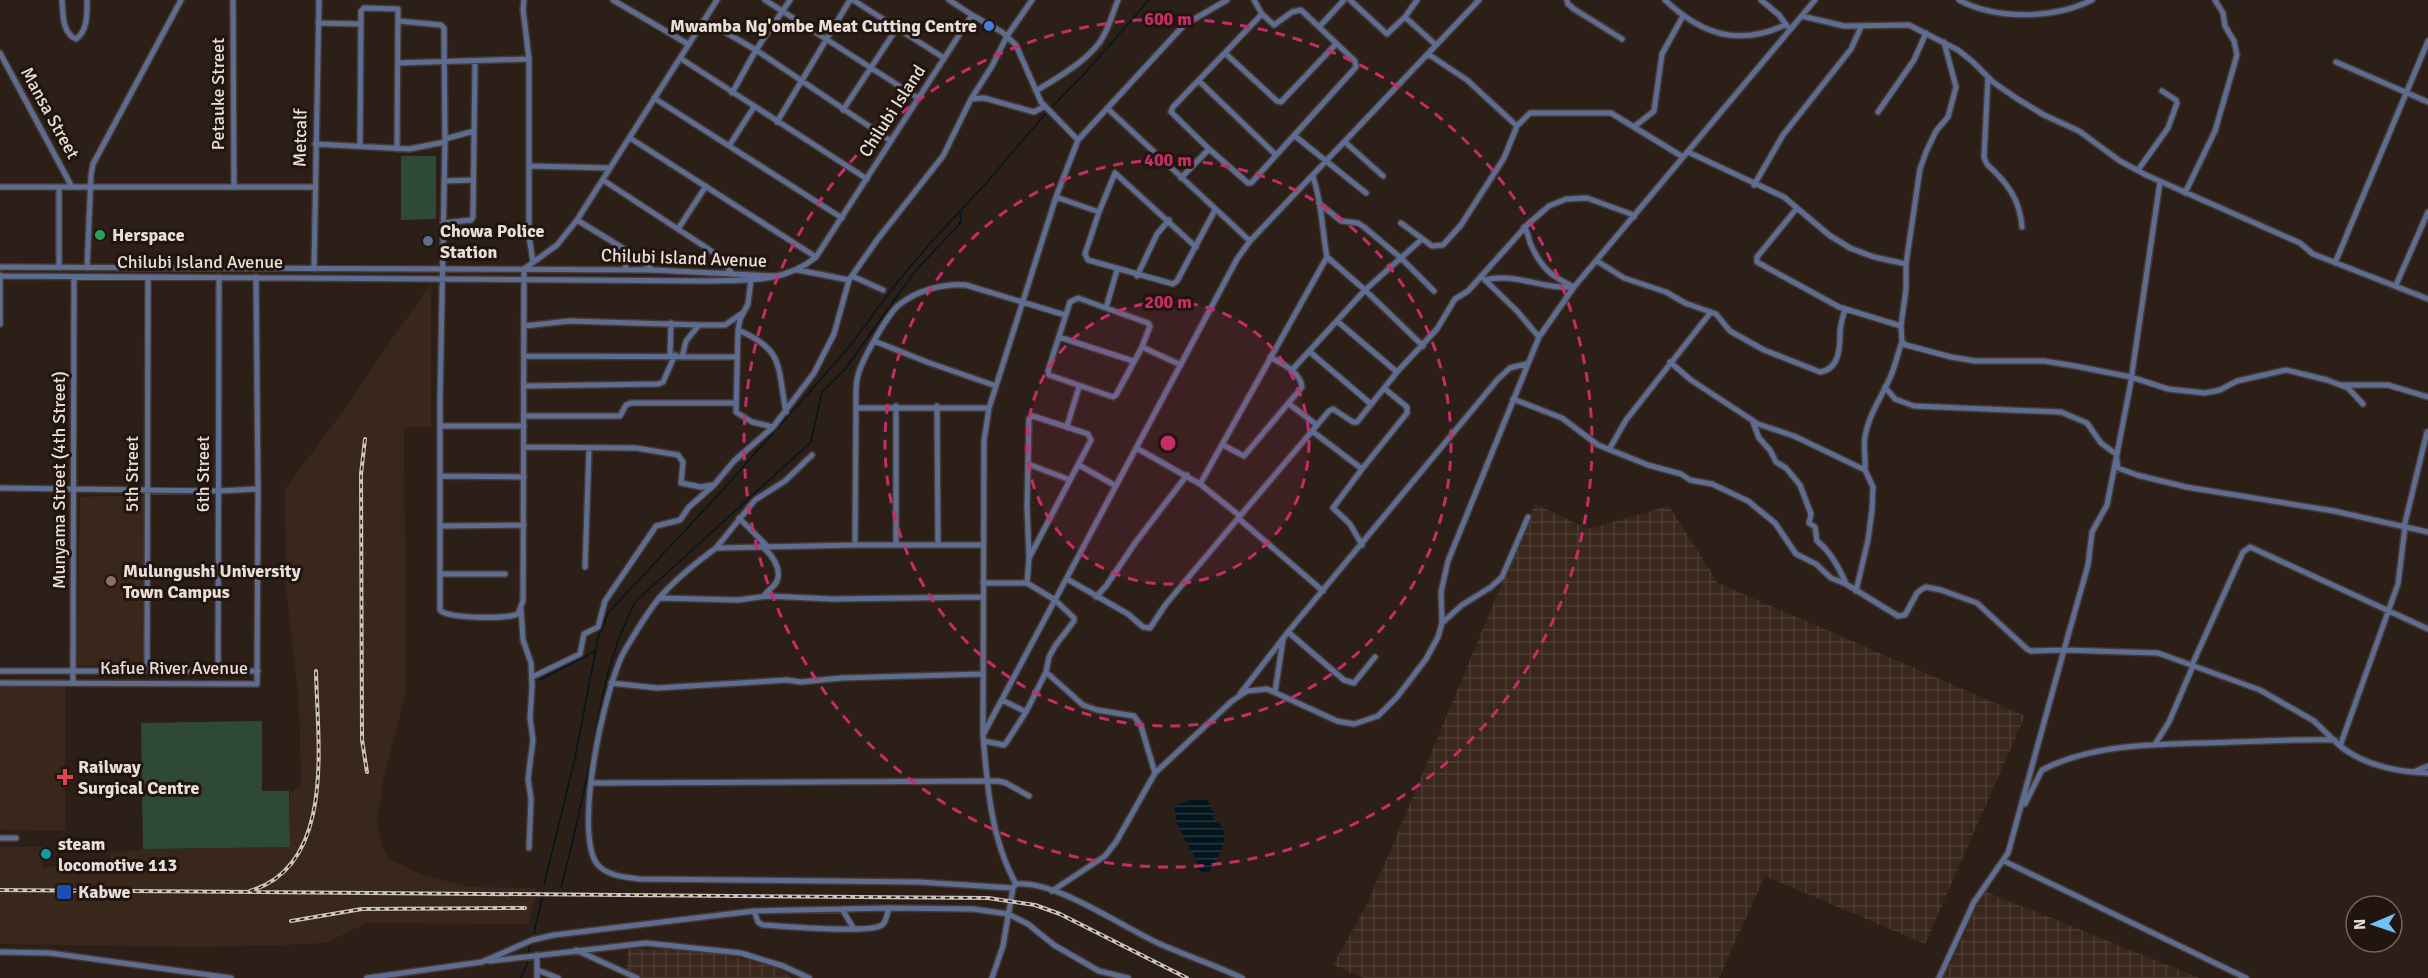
<svg xmlns="http://www.w3.org/2000/svg" width="2428" height="978" font-family="Signika,sans-serif">
  <style>
    .built { fill: #39271c }
    .industrial { fill: url(#industrial-grid) }
    .pitch { fill: #2e4a36 }
    .water { fill: url(#water-rules) }
    .lines { fill: none; stroke-linecap: round; stroke-linejoin: round }
    .stream { stroke: #03161e; stroke-width: 1.5 }
    .minor-casing { stroke: #453a32; stroke-width: 8 }
    .minor { stroke: #5f6c92; stroke-width: 5 }
    .rail-casing { stroke: #cdc4be; stroke-width: 4 }
    .rail { stroke: #21150e; stroke-width: 1.5; stroke-dasharray: 4.5; stroke-linecap: butt }
    .ring { fill: none; stroke: #c62c68; stroke-width: 3; stroke-dasharray: 10 8 }
    .shop-dot { fill: #3f7fe0; stroke: #21150e; stroke-width: 2 }
    .leisure-dot { fill: #2e9e5b; stroke: #21150e; stroke-width: 2 }
    .service-dot { fill: #5c6f8a; stroke: #21150e; stroke-width: 2 }
    .education-dot { fill: #8d6e63; stroke: #21150e; stroke-width: 2 }
    .health-dot { fill: #e0444e; stroke: #21150e; stroke-width: 2 }
    .culture-dot { fill: #0f9aa8; stroke: #21150e; stroke-width: 2 }
    .transit-dot { fill: #1a4fb4; stroke: #21150e; stroke-width: 2 }
    .labels { text-anchor: middle; stroke-width: 6; stroke-linejoin: round; paint-order: stroke }
    .poi-label { font-size: 18px; font-weight: bold; fill: #e8dfda; stroke: #21150e; text-anchor: start }
    .street-label { font-size: 18px; fill: #e8dfda; stroke: #21150e }
    .centre { fill: #c62c68; stroke: #21150e; stroke-width: 3 }
    .ring-label { font-size: 18px; text-anchor: middle; font-weight: bold; fill: #c62c68; stroke: #21150e; stroke-width: 6; stroke-linejoin: round; paint-order: stroke }
  </style>
  <defs>
    <pattern id="industrial-grid" width="8" height="8" patternUnits="userSpaceOnUse" patternTransform="scale(1.5)"><rect width="8" height="8" fill="#39271c"/><path d="M0 4h8M4 0v8" fill="none" stroke="#4c3c32"/></pattern>
    <pattern id="water-rules" width="6" height="5" patternUnits="userSpaceOnUse" patternTransform="scale(1.5)"><rect width="6" height="5" fill="#03161e"/><path d="M0 2.5h6" fill="none" stroke="#28373e"/></pattern>
  </defs>
  <rect width="100%" height="100%" fill="#2b1f17"/>
  <path class="built" d="M431,283V427H404L406,692L384,777L377,822L382,845L390,859L423,875L469,887L537,888L528,924L367,923L325,943L281,945L200,947L0,944V847H42V867L110,865L111,853L143,849L290,847V793L301,787L299,702L286,589L285,489L330,429Z
    M144,495V667L77,665L80,497Z
    M0,686H65V831L0,830Z"/>
  <path class="industrial" d="M1535,504L1588,529L1669,506L1718,583L2025,716L1925,944L1765,876L1719,978H1364L1333,965L1365,908L1391,849Z
    M1984,891L2200,978H1944Z
    M628,949L704,950L775,966L792,978H626Z"/>
  <path class="pitch" d="M401,156H436V219L401,220Z
    M262,721V791H289L290,847L143,849L141,723Z"/>
  <path class="water" d="M1194,799L1208,800L1212,810L1220,817L1213,815L1212,817C1215,821 1220,823 1222,827C1231,842 1215,860 1209,872L1204,873L1199,870C1196,865 1197,861 1194,856C1184,838 1175,826 1174,805Z"/>
  <g class="lines">
    <path class="stream" d="M1051,108L1087,71L1149,0
      M539,680L594,652
      M544,885L575,758L598,638L608,613L719,494L849,347L898,281L934,239L987,182L1047,112
      M561,887C573,842 583,797 592,752C602,697 609,653 635,602L811,442L822,392L845,369L916,270L957,227L961,221L960,211
      M534,933L542,898
      M528,953L530,946
      M521,978L528,961"/>
    <g class="minor-casing">
      <path id="minor" d="M62,0C63,14 62,33 76,39C88,31 87,13 87,0
        M233,0L234,187
        M524,0L523,9L529,59V236L533,262
        M613,0L688,44
        M765,0L918,98
        M853,0L944,58
        M949,0L972,15
        M1254,0L1262,14L1274,25L1292,12L1301,10L1355,61L1356,67L1251,183H1248L1209,149L1171,112L1173,107L1262,14
        M1350,0L1387,34L1405,17L1417,0
        M1567,0L1568,4L1574,9L1622,39
        M1665,0C1701,34 1738,47 1785,25
        M1761,0L1779,15L1787,26
        M1959,0C1996,20 2054,19 2092,0
        M1802,16L1844,26L1909,25L1958,50L1973,62L1993,82L2016,98L2044,115L2079,131L2120,161L2146,175L2300,243L2313,254L2428,299
        M1405,17L1436,45
        M704,20L756,50L891,141
        M399,21L441,25L444,28L445,142L440,399V610C447,619 507,619 518,614L523,601L524,269L557,245L577,220L717,0
        M318,23L361,24
        M1320,26L1344,0
        M1944,42L1956,87L1948,117L1936,131L1926,152L1920,169L1906,264V289L1901,326L1902,342L1906,345L1951,357L1975,361H2044L2075,366L2131,377L2168,389L2205,393L2220,390L2237,381L2286,370L2327,380L2348,388L2363,404
        M0,53L72,187
        M1225,53L1277,101L1281,102L1336,44
        M1428,54L1467,80L1517,126
        M680,58L867,179
        M2336,62L2428,102
        M398,63L529,59
        M1988,77L1984,157C1986,165 1989,166 1995,172C2012,189 2020,204 2022,227
        M1199,81L1275,154
        M1036,91C1057,78 1093,58 1104,35C1110,24 1113,12 1118,0
        M732,93L756,50L790,0
        M654,98L842,218
        M971,99L984,98L1034,112L1045,106
        M1107,108L1250,241L1479,0
        M843,110L897,28
        M1878,112L1914,60L1926,33
        M777,122L850,0
        M1635,126L1654,111L1662,54L1683,16
        M1295,136L1366,193
        M630,138L816,257
        M445,139L474,131
        M1345,142L1383,176
        M315,144L409,149L445,142
        M360,146L361,11L364,8L398,9L397,149
        M729,146L754,107
        M1688,152L1784,197L1829,235L1850,248L1874,257L1906,264
        M530,166L609,168
        M2138,170L2168,128L2177,103L2176,100L2162,91
        M1313,177C1322,202 1322,230 1327,257
        M1181,178L1209,149
        M603,180L716,254L732,273
        M444,181L473,180
        M1754,185L1783,135L1851,49L1861,27
        M0,187H315
        M2185,193L2215,131L2237,55L2234,41L2225,26L2223,13L2215,0
        M1056,197L1099,212
        M1319,203L1341,221L1358,223L1364,227L1401,258L1434,291
        M1797,208L1757,257V262L1839,307L1901,326
        M577,220L634,255L653,270
        M443,223L471,220L473,217L475,61
        M1401,223L1432,246L1443,245L1461,225L1504,158L1517,126L1530,113H1611L1683,157
        M678,229L706,186
        M1422,239L1365,290L1423,346
        M1196,247L1115,173L1099,212L1085,254L1088,260L1173,284L1177,281L1215,210
        M1597,261L1624,278L1666,292L1685,303L1716,314L1730,331L1764,350L1820,372C1839,369 1840,349 1840,333C1840,325 1843,317 1845,309
        M2335,263L2428,41
        M0,267L653,270L774,276
        M59,268V187
        M87,268L91,175L93,164L181,0
        M314,269L319,0
        M625,270L628,251
        M798,270L849,280
        M0,276L707,281C746,280 785,283 816,257L972,15L1002,32L1016,45L1041,102L1078,140
        M852,276L883,290
        M1137,276L1157,234L1169,220
        M1484,279L1517,311L1539,337
        M751,280L748,304L740,319L738,330L736,412L752,422L773,427
        M1485,280C1514,272 1544,290 1574,287C1551,276 1542,269 1531,245C1528,239 1529,233 1524,227
        M2396,285L2428,212
        M1078,298L1148,323L1150,326L1142,347L1116,395L1113,397L1049,375L1048,371L1070,302Z
        M1106,308L1117,270
        M0,324V275
        M524,326L569,321L699,325
        M738,330C785,350 777,366 786,412
        M1059,337L1133,361
        M874,341L927,362L996,386
        M1142,347L1181,365
        M1310,352L1371,404
        M670,355L671,323
        M524,356L737,357
        M682,357L686,341L699,325H725L741,314
        M1670,362L1691,380L1758,424L1794,436L1865,470L1873,487L1872,510L1868,540L1856,591
        M1397,372L1437,329L1455,299L1468,291L1528,224L1549,206L1566,199L1587,198L1631,214L1634,217
        M2341,385H2388L2428,397
        M524,386L658,384L663,382L675,355
        M1885,387L1895,399L1914,406L2061,412L2087,423L2101,443L2116,454L2118,468L2137,475L2186,487L2334,511L2428,532
        M1513,399L1562,418L1598,445L1648,465L1681,474L1690,480L1712,484L1748,501L1775,523L1796,554L1816,564L1831,578L1846,584L1898,616L1905,615L1917,593L1922,589L1926,587L1941,590L1977,603L2027,649L2031,651L2064,650L2088,565L2092,532L2107,505L2130,387L2160,182
        M1289,404L1317,425
        M937,406L938,544
        M856,408C856,397 855,386 858,375C862,360 888,313 900,304C918,290 945,283 966,285L1065,315
        M524,416H620L626,405L631,403H735
        M1753,422L1759,438L1770,450L1776,462L1786,468L1800,485L1811,514L1809,523L1815,527L1817,541C1831,552 1839,567 1846,584
        M440,426H524
        M1067,426L1079,387
        M1312,431L1362,469L1407,413V407L1385,389
        M1223,445L1244,456L1302,387C1300,371 1282,364 1270,357
        M524,447L636,448L678,455L683,462L681,483L701,487L712,485
        M1610,448L1626,420L1711,312
        M1138,449L1200,484L1240,516L1329,411L1333,409L1353,422H1357L1397,372L1337,321
        M812,455L785,481L755,500L716,548L855,545
        M1028,464L1070,480
        M1079,465L1116,486
        M1865,470C1866,459 1863,448 1865,437C1868,417 1880,399 1888,382C1895,369 1897,355 1902,342
        M440,476L524,477
        M1200,484L1327,257L1365,290L1292,370
        M0,488L218,491L258,489
        M739,518L766,545
        M1238,518L1323,591
        M441,526L524,525
        M2404,527L2427,432
        M2405,527L2398,584L2340,746C2364,765 2398,772 2428,773
        M896,544V406
        M983,545H855L856,408H989
        M1362,545L1350,524L1333,508L1362,469
        M761,546C771,553 782,568 777,581C775,586 767,591 764,596
        M716,548C697,562 677,578 661,596C647,612 636,632 625,650C605,685 573,830 597,864C607,876 625,877 639,879L919,882L1013,888
        M585,567L589,449
        M440,574H505
        M1067,579L1128,614L1143,627L1150,628L1166,604L1240,516
        M983,583H1027L1055,600L1074,618V621L1055,646L1049,657L1046,672L1026,712L1006,743L1004,745L984,741
        M1027,583L1029,558L1027,506L1029,419L1033,416L1088,434L1091,440L1029,558
        M1096,597L1106,586L1135,543L1187,475
        M659,598L738,600L768,596L832,599L983,597
        M521,609L523,640L531,663L532,687L530,718L533,740L528,779L531,799L529,848
        M1442,623L1462,605L1491,587L1502,577L1528,517
        M1375,657L1354,683L1344,680L1288,632L1498,379L1510,368L1526,364
        M2192,665L2243,552L2250,547L2428,629
        M147,670L148,277
        M218,670L219,277
        M0,671H258
        M1046,672L1083,705L1097,710L1134,716L1141,726L1155,773
        M532,677L580,654L584,634L598,627L605,601L656,526L680,520L689,507L714,485L734,461L773,427L814,373L834,334L849,280L877,240L943,156L971,99L992,66L1007,36L1032,0
        M0,683L257,684L258,489L256,277
        M73,683L74,277
        M611,683L657,688L787,680L801,682L841,678L983,674
        M1275,692L1283,640
        M1240,694L1288,632
        M1002,700L1026,712
        M984,733L1237,259L1250,241
        M2155,744L2169,722L2193,666
        M2413,772L2428,766
        M591,783L998,781L1006,783L1029,796
        M2025,804L2042,770C2090,745 2153,744 2205,743C2248,742 2292,739 2335,740
        M0,838H16
        M2004,861L2246,978
        M1016,884C991,840 987,784 983,735L984,441L989,408L1056,197L1078,140L1184,25L1227,0
        M1052,891L1105,856L1116,842L1155,773L1232,701L1247,691L1267,689L1337,721L1354,724L1378,716L1397,697L1426,659L1438,637L1442,623L1441,592L1448,561L1539,337L1574,287L1815,0
        M842,909L854,929
        M754,911L758,922L763,925C783,926 870,934 882,925C887,921 887,913 889,908
        M576,950L637,978
        M0,952L50,953L231,978
        M490,961L646,943L741,953L783,966L809,978
        M537,970L558,978
        M367,978L482,962L532,940L554,935L754,911L889,908L973,909L1008,914L1028,924L1054,945L1099,971L1128,978
        M537,978V955
        M992,978L1003,946L1013,888L1016,884C1056,880 1122,927 1160,944C1187,956 1215,965 1242,978
        M1939,978L1974,902L2008,853L2064,650L2158,653L2260,690L2314,721L2340,746"/>
    </g>
    <use href="#minor" class="minor"/>
    <g class="rail-casing">
      <path id="rail" d="M365,439L361,474L362,740L367,772
        M0,890L988,898L1035,905L1060,914L1187,978
        M250,891C337,865 317,740 316,671
        M291,921L362,909L525,908"/>
    </g>
    <use href="#rail" class="rail"/>
  </g>
  <circle cx="1168" cy="443" r="141" fill="#c62c68" fill-opacity=".12"/>
  <g class="ring">
    <circle cx="1168" cy="443" r="141"/>
    <circle cx="1168" cy="443" r="283"/>
    <circle cx="1168" cy="443" r="424"/>
  </g>
  <circle class="shop-dot" cx="989" cy="26" r="6"/>
  <circle class="leisure-dot" cx="100" cy="235" r="6"/>
  <circle class="service-dot" cx="428" cy="241" r="6"/>
  <circle class="education-dot" cx="111" cy="581" r="6"/>
  <path class="health-dot" d="M62 768h6v6h6v6h-6v6h-6v-6h-6v-6h6z"/>
  <circle class="culture-dot" cx="46" cy="854" r="6"/>
  <rect class="transit-dot" x="56" y="884" width="16" height="16" rx="3"/>
  <g class="labels">
    <g class="poi-label">
      <text x="977" y="32" text-anchor="end">Mwamba Ng'ombe Meat Cutting Centre</text>
      <text x="440" y="237">Chowa Police<tspan x="440" dy="21">Station</tspan></text>
      <text x="112" y="241">Herspace</text>
      <text x="123" y="577">Mulungushi University<tspan x="123" dy="21">Town Campus</tspan></text>
      <text x="78" y="773">Railway<tspan x="78" dy="21">Surgical Centre</tspan></text>
      <text x="58" y="850">steam<tspan x="58" dy="21">locomotive 113</tspan></text>
      <text x="78" y="898">Kabwe</text>
    </g>
    <g class="street-label">
      <text transform="translate(218 94) rotate(-90)" y="6">Petauke Street</text>
      <text transform="translate(892 111) rotate(-57)" y="6">Chilubi Island</text>
      <text transform="translate(50 113) rotate(61)" y="6">Mansa Street</text>
      <text transform="translate(300 138) rotate(-89)" y="6">Metcalf</text>
      <text transform="translate(684 258) rotate(2)" y="6">Chilubi Island Avenue</text>
      <text x="200" y="268">Chilubi Island Avenue</text>
      <text transform="translate(132 474) rotate(-90)" y="6">5th Street</text>
      <text transform="translate(203 474) rotate(-90)" y="6">6th Street</text>
      <text transform="translate(59 480) rotate(-90)" y="6">Munyama Street (4th Street)</text>
      <text x="174" y="674">Kafue River Avenue</text>
    </g>
  </g>
  <circle cx="1168" cy="443" r="9" class="centre"/>
  <g class="ring-label">
    <text x="1168" y="25">600 m</text>
    <text x="1168" y="166">400 m</text>
    <text x="1168" y="308">200 m</text>
  </g>
  <g transform="translate(2374 924) rotate(268)"><circle r="28" fill="#21150e" stroke="#716660" stroke-width="1.5"/>
  <path d="M0-4.5L10 22L0 15L-10 22Z" fill="#71c1f5"/>
  <text y="-9" font-size="16" font-weight="bold" text-anchor="middle" fill="#e8dfda">N</text>
  </g>
</svg>
